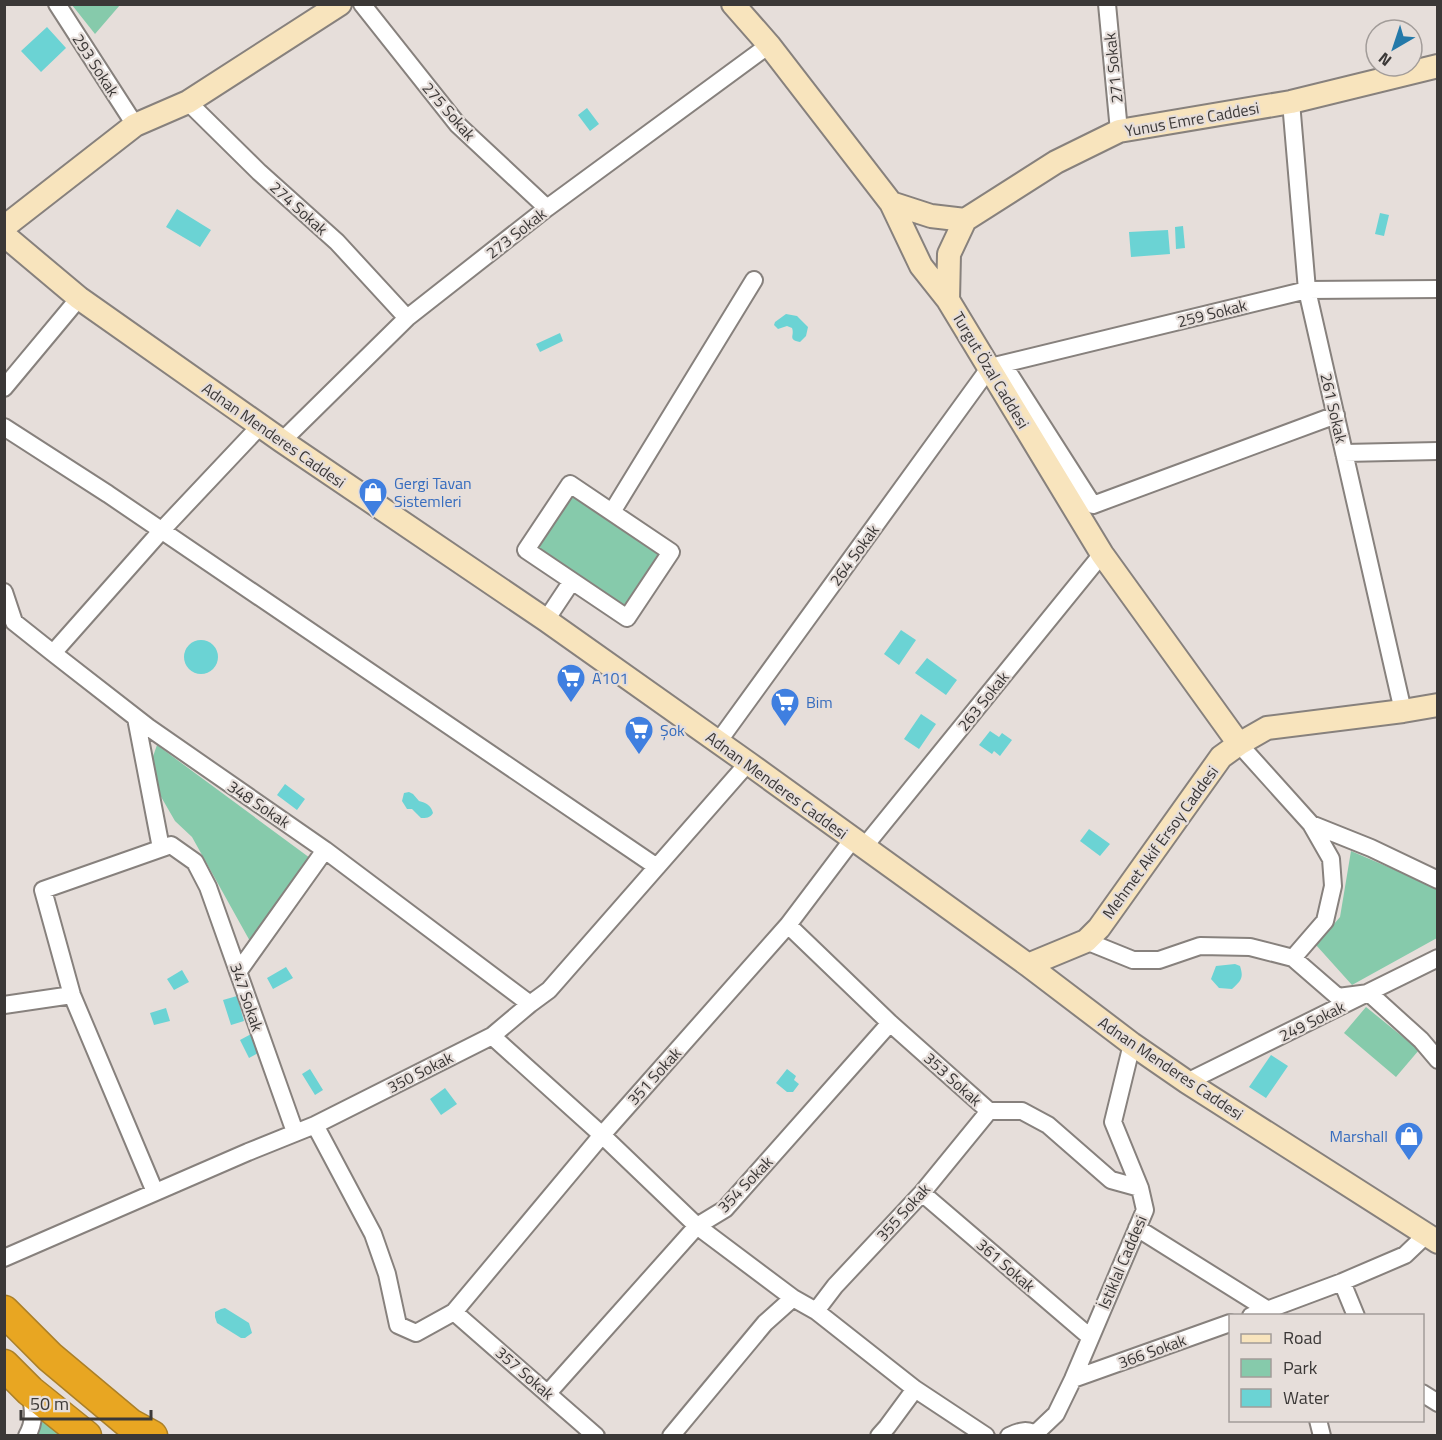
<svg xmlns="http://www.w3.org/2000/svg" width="1442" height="1440" font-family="'Titillium Web',sans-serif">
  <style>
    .green { fill: #86caab }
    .water { fill: #6bd3d4 }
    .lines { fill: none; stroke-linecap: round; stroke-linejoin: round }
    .street-casing { stroke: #87817d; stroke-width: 20 }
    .secondary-casing { stroke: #87817d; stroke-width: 26 }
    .highway-casing { stroke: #ab8029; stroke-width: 33 }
    .street { stroke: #fff; stroke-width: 16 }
    .secondary { stroke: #f8e4bd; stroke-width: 22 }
    .highway { stroke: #e8a622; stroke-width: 30 }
    .labels { text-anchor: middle; stroke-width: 4.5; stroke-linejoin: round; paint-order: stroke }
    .street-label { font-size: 16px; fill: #3b3837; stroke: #e6deda }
    .shop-label { font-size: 16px; fill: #366cbe; stroke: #e6deda; text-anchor: start }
  </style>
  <rect width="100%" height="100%" fill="#e6deda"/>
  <path class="green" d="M72,5H120L95,34Z
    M570,487L667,552L626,613L529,548Z
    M157,745L310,858L251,943L192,837L175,821L160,795L150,765Z
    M1351,851L1437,888V938L1352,985L1316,945L1340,917Z
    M1366,1007L1419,1050L1396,1077L1344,1033Z
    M40,1413L66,1436H37L40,1427Z"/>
  <path class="water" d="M47,27L66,48L41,72L21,51Z
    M587,108L599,124L590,131L578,115Z
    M177,209L211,230L200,247L166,227Z
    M1380,213L1389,215L1384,236L1375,234Z
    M1183,226L1185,248L1176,249L1175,227Z
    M1168,230L1170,254L1131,257L1129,232Z
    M786,314L797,316L808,327L806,336L800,342C787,339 795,336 792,328L787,326L778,329L774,325L775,322Z
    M560,333L563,341L540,352L536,344Z
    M901,630L916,640L899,665L884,654Z
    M184 657a17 17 0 1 1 34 0a17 17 0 1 1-34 0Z
    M927,658L957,680L946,695L915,673Z
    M921,714L936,724L919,749L904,739Z
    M990,731L999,737L1002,733L1012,740L1000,756L994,751L992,754L979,745Z
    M285,784L305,799L297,810L277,795Z
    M409,792L413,794L419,801C426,803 431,805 433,813C430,818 426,818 421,818L412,809H407L402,801L404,793Z
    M1089,829L1110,844L1100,856L1080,841Z
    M1235,964L1240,966C1244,978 1241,981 1232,989L1219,988L1211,979L1216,966Z
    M286,967L293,978L273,989L267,978Z
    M182,970L189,982L174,990L167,979Z
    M237,996L244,1021L231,1025L223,1000Z
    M166,1008L170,1021L154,1025L150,1013Z
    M253,1033L262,1051L249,1058L240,1040Z
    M1271,1055L1288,1066L1266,1098L1249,1087Z
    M310,1069L323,1090L315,1095L302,1074Z
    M787,1069L796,1076L794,1080L799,1084L793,1092H787L776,1083Z
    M445,1088L457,1104L441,1115L430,1099Z
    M225,1308L249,1323L252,1333L245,1338H241L217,1323L215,1317V1312L221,1309Z"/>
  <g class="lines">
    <g class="street-casing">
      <path id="street" d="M57,4L135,125
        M362,4L458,125L547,208
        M1107,4L1119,131
        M188,102L259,172L337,242L407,318
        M1291,102L1307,290L1403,711
        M1003,364L1093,505L1336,415
        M4,388L79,298
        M4,427L108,494L657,867
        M282,441L407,318L547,208L769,45
        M1344,453L1438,451
        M570,484L671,552L627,618L526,550Z
        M612,512L754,280
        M4,592L14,622L53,653L148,727L325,850L530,1004
        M546,620L572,581
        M53,653L162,530L260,426
        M136,718L161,848
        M718,742L990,367L1307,290L1438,289
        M1239,744L1311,824L1331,859L1333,886L1325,921L1293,958
        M1311,824L1371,848L1438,880
        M864,847L1102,554
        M788,925L890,1023L989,1111H1022L1048,1125L1111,1180L1140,1188
        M1086,941L1133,960H1159L1200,946L1250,947L1293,958L1338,997L1369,993L1421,1040L1438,1060
        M238,972L325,850
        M4,1005L72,995
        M492,1036L602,1135L697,1226L793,1298L816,1311L915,1389L986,1436
        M1187,1082L1438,958
        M315,1125L373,1234L387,1274L398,1325L416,1333L454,1312L602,1135L788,925L853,839
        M155,1192L72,995L43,890L171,845L195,862L208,887L295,1132
        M922,1193L1090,1337
        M1137,1228L1268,1310
        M4,1258L248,1152L315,1125L492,1036L530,1004L549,990L748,763
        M1342,1282L1356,1316
        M816,1311L835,1286L922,1193L989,1111
        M454,1312L596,1436
        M1251,1316L1342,1282L1405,1255L1427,1234
        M1073,1379L1230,1323
        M548,1393L697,1226L725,1209L890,1023
        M1422,1393L1438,1403
        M1318,1420L1322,1436
        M1036,1433L1056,1414L1073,1379L1145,1210L1140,1188L1113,1122L1132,1044
        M27,1436C36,1420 33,1408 30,1391
        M671,1436L765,1323L793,1298
        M879,1436L887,1427L915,1389
        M1009,1436C1020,1431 1028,1428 1038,1436"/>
    </g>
    <g class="secondary-casing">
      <path id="secondary" d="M733,4L769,45L891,203L921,266L948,300L1102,554L1239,744
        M891,203L931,216L965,220
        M965,220L1056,162L1119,131L1291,102L1438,66
        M4,227L135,125L188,102L340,4
        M4,235L79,298L282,441L546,620L748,763L1028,965L1132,1044L1187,1082L1438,1242
        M948,300L949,254L965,220
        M1028,965L1086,941L1099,928L1221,757L1239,744L1267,728L1403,711L1438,705"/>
    </g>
    <g class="highway-casing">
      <path id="highway" d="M4,1311L50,1357L130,1424L152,1436
        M4,1365L30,1391L86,1436"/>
    </g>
    <use href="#street" class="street"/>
    <use href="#secondary" class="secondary"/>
    <use href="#highway" class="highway"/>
  </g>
  <defs>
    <g id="shop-pin" transform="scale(1.5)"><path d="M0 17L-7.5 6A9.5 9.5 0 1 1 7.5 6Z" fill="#3f7fe0" stroke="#e6deda"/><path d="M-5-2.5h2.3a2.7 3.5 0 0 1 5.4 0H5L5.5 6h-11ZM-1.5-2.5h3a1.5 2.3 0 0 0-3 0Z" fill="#fff"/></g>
    <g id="supermarket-pin" transform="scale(1.5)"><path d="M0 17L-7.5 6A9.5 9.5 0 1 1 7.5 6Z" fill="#3f7fe0" stroke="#e6deda"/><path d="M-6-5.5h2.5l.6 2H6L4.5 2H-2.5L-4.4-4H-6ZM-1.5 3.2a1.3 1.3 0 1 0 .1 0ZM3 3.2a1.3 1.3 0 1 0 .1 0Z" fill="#fff"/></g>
  </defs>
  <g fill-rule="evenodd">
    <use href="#shop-pin" x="373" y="492"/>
    <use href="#supermarket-pin" x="571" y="678"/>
    <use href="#supermarket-pin" x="785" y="702"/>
    <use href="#supermarket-pin" x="639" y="730"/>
    <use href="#shop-pin" x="1409" y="1136"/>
  </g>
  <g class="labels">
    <g class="street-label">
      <text transform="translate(96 65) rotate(57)" y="6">293 Sokak</text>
      <text transform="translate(1113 68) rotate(-96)" y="6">271 Sokak</text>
      <text transform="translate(449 111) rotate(49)" y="6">275 Sokak</text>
      <text transform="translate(1192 119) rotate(-10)" y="6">Yunus Emre Caddesi</text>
      <text transform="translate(299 208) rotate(42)" y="6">274 Sokak</text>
      <text transform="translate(516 233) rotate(-38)" y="6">273 Sokak</text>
      <text transform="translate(1212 313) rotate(-14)" y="6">259 Sokak</text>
      <text transform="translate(991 370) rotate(59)" y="6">Turgut Özal Caddesi</text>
      <text transform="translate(1334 408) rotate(77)" y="6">261 Sokak</text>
      <text transform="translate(274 435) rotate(35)" y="6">Adnan Menderes Caddesi</text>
      <text transform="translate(854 555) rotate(-54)" y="6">264 Sokak</text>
      <text transform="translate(983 701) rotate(-51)" y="6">263 Sokak</text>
      <text transform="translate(777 785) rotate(36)" y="6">Adnan Menderes Caddesi</text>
      <text transform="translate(259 804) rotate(34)" y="6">348 Sokak</text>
      <text transform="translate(1160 842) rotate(-54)" y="6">Mehmet Akif Ersoy Caddesi</text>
      <text transform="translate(247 997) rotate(71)" y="6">347 Sokak</text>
      <text transform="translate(1312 1021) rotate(-26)" y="6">249 Sokak</text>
      <text transform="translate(1171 1068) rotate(34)" y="6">Adnan Menderes Caddesi</text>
      <text transform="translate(420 1072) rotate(-27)" y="6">350 Sokak</text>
      <text transform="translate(654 1076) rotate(-48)" y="6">351 Sokak</text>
      <text transform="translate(953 1079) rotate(42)" y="6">353 Sokak</text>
      <text transform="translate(745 1184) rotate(-46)" y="6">354 Sokak</text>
      <text transform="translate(903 1212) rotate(-48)" y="6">355 Sokak</text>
      <text transform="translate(1122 1262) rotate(-67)" y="6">İstiklal Caddesi</text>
      <text transform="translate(1006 1265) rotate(41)" y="6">361 Sokak</text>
      <text transform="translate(1152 1351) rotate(-20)" y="6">366 Sokak</text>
      <text transform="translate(525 1373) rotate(41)" y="6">357 Sokak</text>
    </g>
    <g class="shop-label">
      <text x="394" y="489">Gergi Tavan<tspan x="394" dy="18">Sistemleri</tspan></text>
      <text x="592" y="684">A101</text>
      <text x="806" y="708">Bim</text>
      <text x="660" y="736">Şok</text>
      <text x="1388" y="1142" text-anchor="end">Marshall</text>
    </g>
  </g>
  <rect width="1442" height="1440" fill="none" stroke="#3b3837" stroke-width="12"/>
  <rect x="1229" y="1314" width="195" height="108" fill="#e6deda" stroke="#a29c99" stroke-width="1.5"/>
  <rect x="1241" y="1334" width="30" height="9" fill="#f8e4bd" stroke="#a29c99" stroke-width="1.5"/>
  <text x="1283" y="1344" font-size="18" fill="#3b3837">Road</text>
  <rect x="1241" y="1359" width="30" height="18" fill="#86caab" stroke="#a29c99" stroke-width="1.5"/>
  <text x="1283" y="1374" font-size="18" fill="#3b3837">Park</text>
  <rect x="1241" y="1389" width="30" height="18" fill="#6bd3d4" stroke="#a29c99" stroke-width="1.5"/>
  <text x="1283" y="1404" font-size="18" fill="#3b3837">Water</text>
  <g transform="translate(1394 48) rotate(219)"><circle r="28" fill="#e6deda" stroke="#a29c99" stroke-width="1.5"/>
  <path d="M0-4.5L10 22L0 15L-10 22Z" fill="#2479a9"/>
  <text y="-9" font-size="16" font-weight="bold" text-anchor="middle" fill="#3b3837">N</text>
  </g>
  <path d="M21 1410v9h130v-9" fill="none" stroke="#3b3837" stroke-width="3"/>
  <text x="30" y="1410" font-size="18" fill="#3b3837" stroke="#e6deda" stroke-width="4.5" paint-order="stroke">50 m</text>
</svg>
